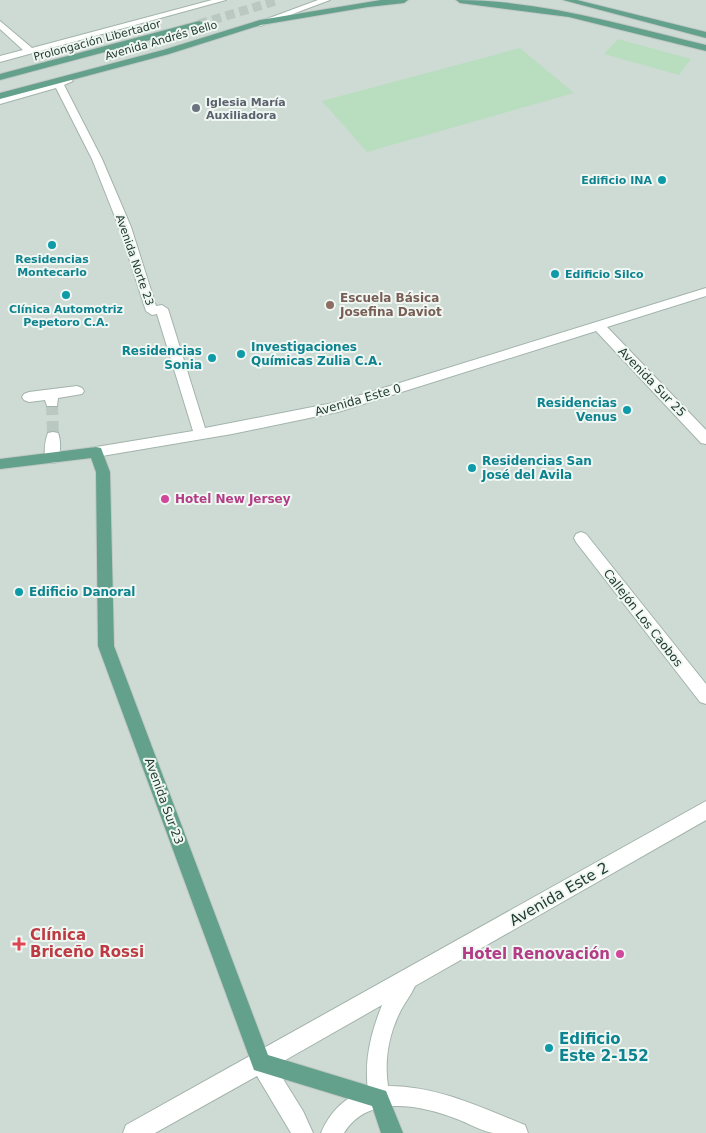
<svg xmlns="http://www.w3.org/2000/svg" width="706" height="1133" font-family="'DejaVu Sans',sans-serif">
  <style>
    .built { fill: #cedbd4 }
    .green { fill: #b8ddbf }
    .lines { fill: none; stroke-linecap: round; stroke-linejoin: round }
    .minor-tunnel { stroke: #b9c8c1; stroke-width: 12; stroke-dasharray: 12 6; stroke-linecap: butt }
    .major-tunnel { stroke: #b9c8c1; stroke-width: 9; stroke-dasharray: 9 5; stroke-linecap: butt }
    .minor-casing { stroke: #a2b3ac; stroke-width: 2 }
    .major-casing { stroke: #c1c8c6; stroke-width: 2 }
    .minor { fill: #fff; fill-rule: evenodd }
    .major { fill: #63a18c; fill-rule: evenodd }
    .worship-dot { fill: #6b7280; stroke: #f0f7f3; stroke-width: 2 }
    .culture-dot { fill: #0f9aa8; stroke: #f0f7f3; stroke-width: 2 }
    .education-dot { fill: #8d6e63; stroke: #f0f7f3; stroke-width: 2 }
    .hotel-dot { fill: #d1479c; stroke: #f0f7f3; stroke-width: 2 }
    .health-dot { fill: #e0444e; stroke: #f0f7f3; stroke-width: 2 }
    .labels { text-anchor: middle; stroke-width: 4; stroke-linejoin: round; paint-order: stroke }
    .far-street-label { font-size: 11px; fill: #203b32; stroke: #f0f7f3 }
    .far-worship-label { font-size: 11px; font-weight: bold; fill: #5b616d; stroke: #f0f7f3; text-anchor: start }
    .far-culture-label { font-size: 11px; font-weight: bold; fill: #0d838f; stroke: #f0f7f3 }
    .education-label { font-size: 12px; font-weight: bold; fill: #785e54; stroke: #f0f7f3; text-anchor: start }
    .culture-label { font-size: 12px; font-weight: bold; fill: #0d838f; stroke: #f0f7f3; text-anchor: start }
    .street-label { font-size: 12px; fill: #203b32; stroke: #f0f7f3 }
    .hotel-label { font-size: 12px; font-weight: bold; fill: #b23c85; stroke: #f0f7f3; text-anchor: start }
    .near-street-label { font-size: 15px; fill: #203b32; stroke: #f0f7f3 }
    .near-health-label { font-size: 15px; font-weight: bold; fill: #be3a42; stroke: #f0f7f3; text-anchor: start }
    .near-hotel-label { font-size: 15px; font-weight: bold; fill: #b23c85; stroke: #f0f7f3; text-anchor: end }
    .near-culture-label { font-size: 15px; font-weight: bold; fill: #0d838f; stroke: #f0f7f3; text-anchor: start }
  </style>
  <rect width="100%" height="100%" fill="#dfebe5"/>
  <path class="built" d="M0,0H706V1133H0Z"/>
  <path class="green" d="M618,39L691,59L679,75L604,54Z
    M520,48L574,93L367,152L322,101Z"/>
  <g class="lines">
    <path class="minor-tunnel" d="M52,403L53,437"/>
    <path class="major-tunnel" d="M199,24L279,0"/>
    <g class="minor-casing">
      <path id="minor" d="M212,0H226L0,62V56L23,50L0,29V21L32,48Z
        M318,0H330L263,25L260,26L256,23Z
        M68,78L73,81L64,85L102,159L131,227L156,306L162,305L168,309L205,428L338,402L706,288V296L607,327L706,430V444L701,443L596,331L338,412L232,434L96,457L91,456L89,452L91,448L96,447L193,431L157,314L152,315L146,311L119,227L92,159L56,88L0,104V98Z
        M77,386L82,388L84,391L82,394L58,398L57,406H47L45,400L29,402L24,400L22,397L24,394L29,392Z
        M53,432L58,433C61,440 61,455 57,462L52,463L47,462C43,455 45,440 48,433Z
        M581,532L586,534L706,684V704L700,702L576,542L574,538L576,534Z
        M706,801V820L415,986C411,995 405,1002 401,1010C389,1033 384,1060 388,1086C437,1086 480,1107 525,1125L528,1133C516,1133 504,1133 493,1133C481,1131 468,1123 457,1119C420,1105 368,1094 344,1133H321C330,1112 345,1096 368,1090C364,1060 371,1033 382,1005L275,1066L303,1111L313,1133H291L257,1076L155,1133H123L126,1125Z"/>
    </g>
    <g class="major-casing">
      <path id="major" d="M381,0H408L404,3L368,7L261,25L169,54L0,99V93L163,50L260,20Z
        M456,0C541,0 623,25 706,45V51L569,17L460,3Z
        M563,0H577L706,32V38Z
        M199,21L202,22V26L0,80V74Z
        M96,447L101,448L110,472L114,646L268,1055L386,1091L403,1133H381L372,1106L254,1070L98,646L96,472L91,458L0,469V459Z"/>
    </g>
    <use href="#minor" class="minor"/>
    <use href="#major" class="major"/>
  </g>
  <circle class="worship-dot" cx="196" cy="108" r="5"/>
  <g class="culture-dot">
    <circle cx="662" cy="180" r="5"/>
    <circle cx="52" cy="245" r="5"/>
    <circle cx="555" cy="274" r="5"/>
    <circle cx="66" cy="295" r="5"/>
    <circle cx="241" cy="354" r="5"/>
    <circle cx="212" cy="358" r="5"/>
    <circle cx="627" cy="410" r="5"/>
    <circle cx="472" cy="468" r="5"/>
    <circle cx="19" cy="592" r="5"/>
    <circle cx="549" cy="1048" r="5"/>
  </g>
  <circle class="education-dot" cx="330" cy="305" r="5"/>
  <g class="hotel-dot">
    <circle cx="165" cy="499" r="5"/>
    <circle cx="620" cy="954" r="5"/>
  </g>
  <path class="health-dot" d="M16.5 936.5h5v5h5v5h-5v5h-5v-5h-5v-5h5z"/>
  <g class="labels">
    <g class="far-street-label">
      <text transform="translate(97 40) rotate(-15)" y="4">Prolongación Libertador</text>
      <text transform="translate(161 40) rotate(-16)" y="4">Avenida Andrés Bello</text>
      <text transform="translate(135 260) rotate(71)" y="4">Avenida Norte 23</text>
    </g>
    <g class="far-worship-label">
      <text x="206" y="106">Iglesia María<tspan x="206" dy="13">Auxiliadora</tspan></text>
    </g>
    <g class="far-culture-label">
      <text x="652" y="184" text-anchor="end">Edificio INA</text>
      <text x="52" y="263">Residencias<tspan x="52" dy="13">Montecarlo</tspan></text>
      <text x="565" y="278" text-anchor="start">Edificio Silco</text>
      <text x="66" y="313">Clínica Automotriz<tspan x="66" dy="13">Pepetoro C.A.</tspan></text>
    </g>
    <g class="education-label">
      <text x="340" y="302">Escuela Básica<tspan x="340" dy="14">Josefina Daviot</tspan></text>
    </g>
    <g class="culture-label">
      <text x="251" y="351">Investigaciones<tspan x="251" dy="14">Químicas Zulia C.A.</tspan></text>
      <text x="202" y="355" text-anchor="end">Residencias<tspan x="202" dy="14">Sonia</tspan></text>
      <text x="617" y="407" text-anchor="end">Residencias<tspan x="617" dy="14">Venus</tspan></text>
      <text x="482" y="465">Residencias San<tspan x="482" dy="14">José del Avila</tspan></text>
      <text x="29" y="596">Edificio Danoral</text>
    </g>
    <g class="street-label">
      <text transform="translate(652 382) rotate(46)" y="4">Avenida Sur 25</text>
      <text transform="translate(358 400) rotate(-16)" y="4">Avenida Este 0</text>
      <text transform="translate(643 618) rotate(52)" y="4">Callejón Los Caobos</text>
      <text transform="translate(164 801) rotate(70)" y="4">Avenida Sur 23</text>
    </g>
    <g class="hotel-label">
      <text x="175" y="503">Hotel New Jersey</text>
    </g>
    <g class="near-street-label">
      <text transform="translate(559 894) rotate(-30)" y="5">Avenida Este 2</text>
    </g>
    <g class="near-health-label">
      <text x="30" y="940">Clínica<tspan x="30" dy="17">Briceño Rossi</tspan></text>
    </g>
    <g class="near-hotel-label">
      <text x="610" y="959">Hotel Renovación</text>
    </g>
    <g class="near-culture-label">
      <text x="559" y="1044">Edificio<tspan x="559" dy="17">Este 2-152</tspan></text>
    </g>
  </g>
</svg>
